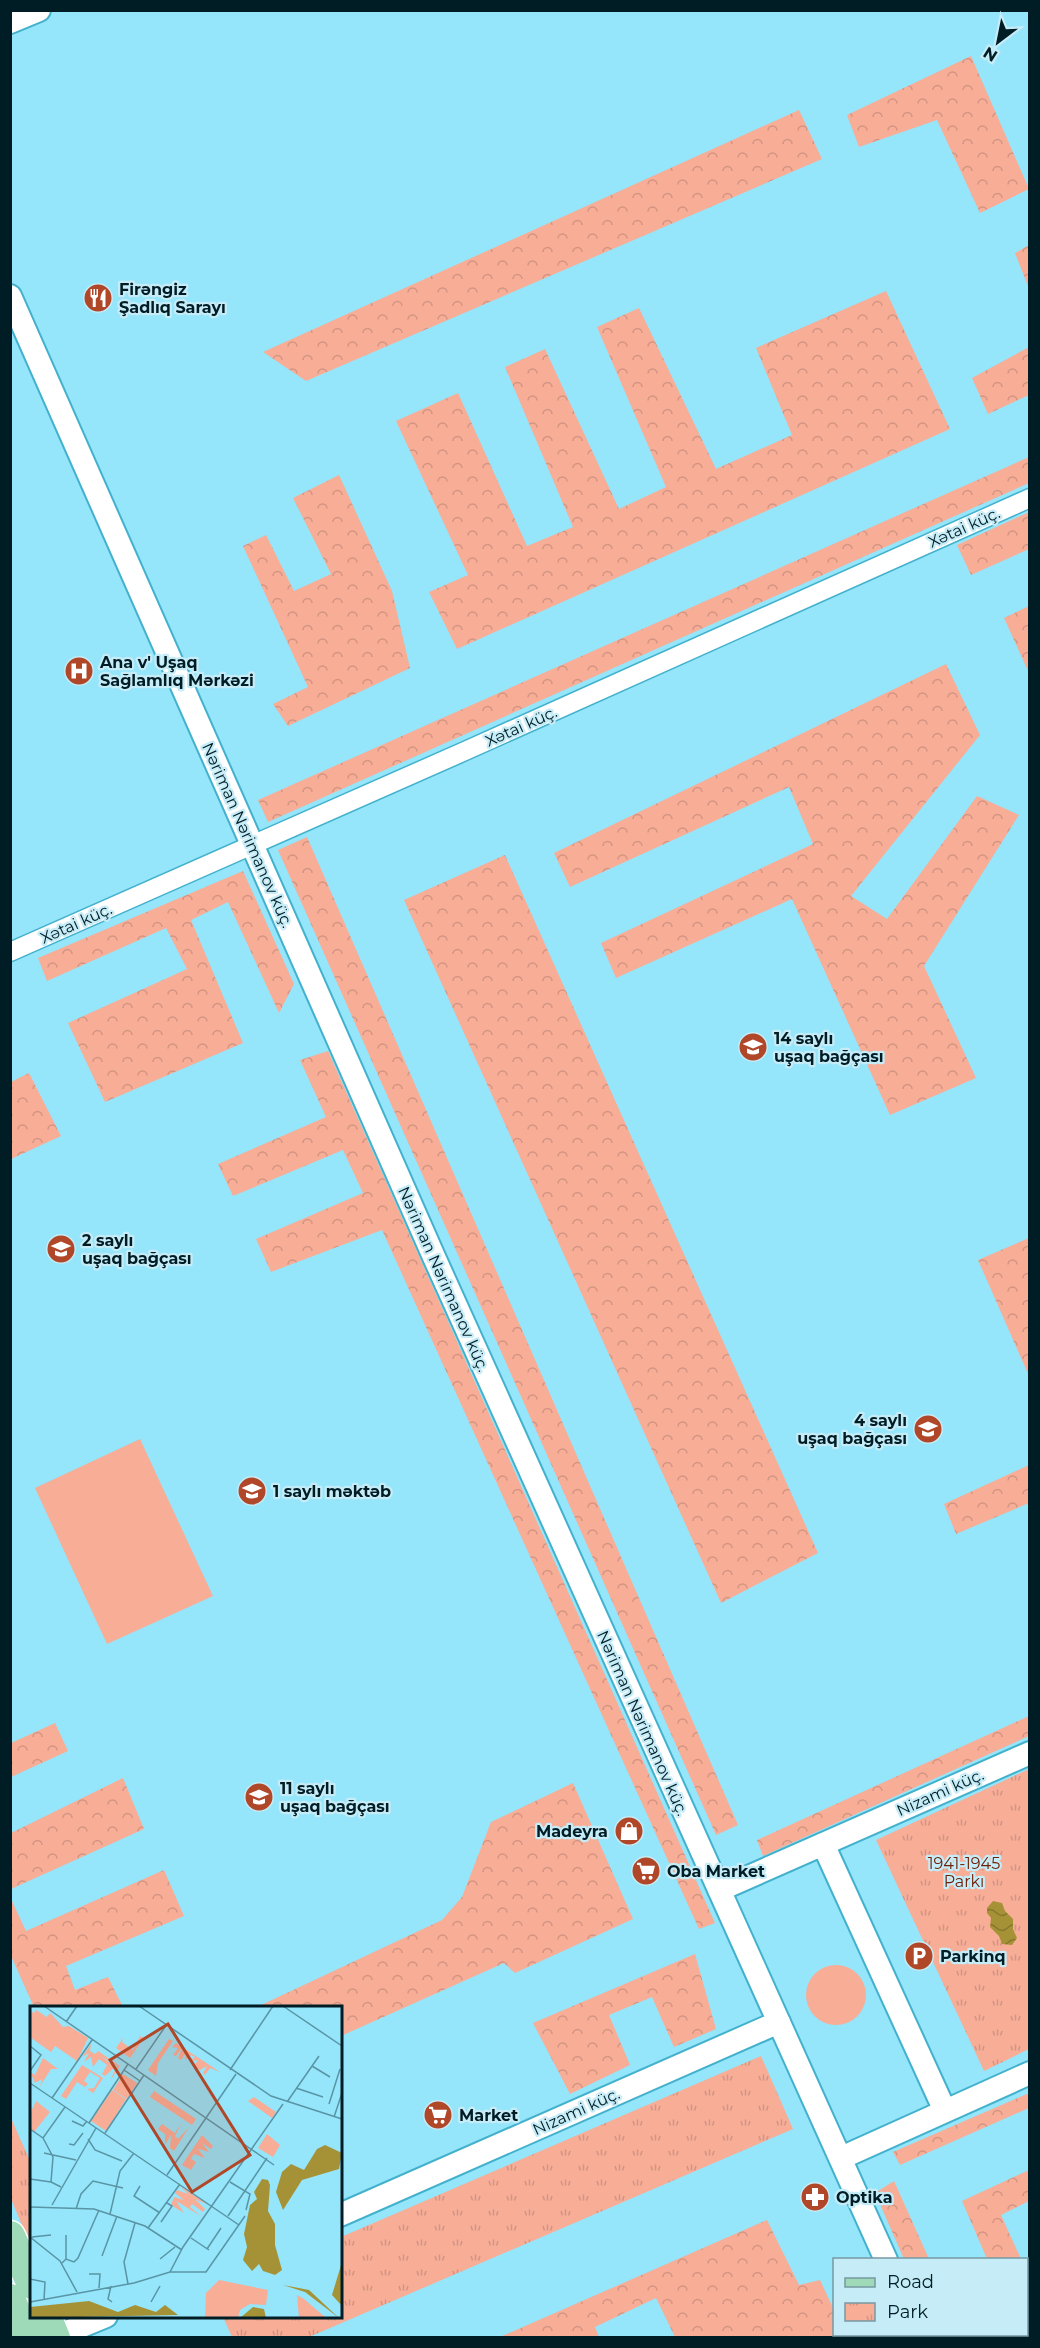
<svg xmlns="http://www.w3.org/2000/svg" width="1040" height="2348" font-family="Montserrat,sans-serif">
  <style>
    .grass { fill: #f8ad97 }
    .forest { fill: url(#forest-crowns) }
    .park { fill: url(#park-tufts) }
    .water { fill: url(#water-waves) }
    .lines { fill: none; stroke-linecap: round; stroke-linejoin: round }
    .minor-casing { stroke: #43b1cc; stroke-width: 21 }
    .tertiary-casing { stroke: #43b1cc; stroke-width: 26 }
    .primary-casing { stroke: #fff; stroke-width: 33 }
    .minor { stroke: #fff; stroke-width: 18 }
    .tertiary { stroke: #fff; stroke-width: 22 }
    .primary { stroke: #9ed9b8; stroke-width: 30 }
    .labels { text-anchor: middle; stroke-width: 4.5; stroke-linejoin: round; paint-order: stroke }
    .poi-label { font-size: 16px; font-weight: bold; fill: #001d25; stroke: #c6ecf7; text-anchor: start }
    .street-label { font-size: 16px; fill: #001d25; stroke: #c6ecf7 }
    .park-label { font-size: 16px; fill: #6f2209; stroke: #c6ecf7 }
    .inset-road { fill: none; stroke: #5995a5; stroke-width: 1.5 }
    .view { fill: #af4728; fill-opacity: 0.15; stroke: #af4728; stroke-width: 3 }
    .inset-edge { fill: none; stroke: #001d25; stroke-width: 3 }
  </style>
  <defs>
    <pattern id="forest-crowns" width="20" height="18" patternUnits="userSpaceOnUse" patternTransform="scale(1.5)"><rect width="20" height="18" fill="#f8ad97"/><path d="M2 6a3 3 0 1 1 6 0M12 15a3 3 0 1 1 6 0" fill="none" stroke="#d39482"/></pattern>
    <pattern id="park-tufts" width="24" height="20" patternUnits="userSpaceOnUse" patternTransform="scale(1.5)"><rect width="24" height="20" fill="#f8ad97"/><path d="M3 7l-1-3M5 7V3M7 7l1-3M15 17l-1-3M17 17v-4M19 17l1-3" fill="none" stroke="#d39482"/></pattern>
    <pattern id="water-waves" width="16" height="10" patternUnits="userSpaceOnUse" patternTransform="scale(1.5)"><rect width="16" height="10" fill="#a69236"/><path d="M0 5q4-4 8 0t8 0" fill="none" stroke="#85772d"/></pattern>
  </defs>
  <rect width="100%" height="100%" fill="#95e5fb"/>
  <path class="grass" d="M140,1439L213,1596L107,1644L35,1488Z
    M806 1995a30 30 0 1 1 60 0a30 30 0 1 1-60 0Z"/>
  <path class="forest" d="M971,56L1029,189L980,213L937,120L859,147L847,115Z
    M799,110L822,159L306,381L263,352Z
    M1029,245V289L1015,253Z
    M886,291L950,429L457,649L429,592L468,575L396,421L458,393L527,546L573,527L505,367L545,349L619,509L666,487L597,327L639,308L716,469L792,435L756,348Z
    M1029,347V395L988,414L972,378Z
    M1029,457V483L268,822L258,800Z
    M339,475L392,591L410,668L288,726L273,704L308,687L243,546L266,535L294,591L331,574L293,498Z
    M1029,512V549L971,575L957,545Z
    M1029,606V673L1004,618Z
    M946,664L980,735L851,896L887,919L977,796L1019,815L924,966L976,1078L890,1115L792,899L616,978L601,943L813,844L789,787L570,887L554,853Z
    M307,837L738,1825L716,1835L278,850Z
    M505,855L818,1553L721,1603L404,900Z
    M243,871L294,984L279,1013L228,902L191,920L243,1043L105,1102L68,1023L187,969L166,928L47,981L38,958Z
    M328,1051L715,1923L699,1929L382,1230L271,1272L256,1239L363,1193L343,1150L233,1196L218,1164L326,1117L300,1060Z
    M29,1073L61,1136L11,1159V1082Z
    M1029,1238V1376L978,1260Z
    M1029,1465V1503L956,1534L944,1504Z
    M1029,1716V1736L763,1856L757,1840Z
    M55,1723L68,1751L11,1777V1743Z
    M123,1778L144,1829L11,1889V1833Z
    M573,1783L633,1919L515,1973L504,1963L341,2036L340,2008L257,2007L442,1920L462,1897L491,1822Z
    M164,1870L184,1916L66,1966L75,1990L108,1977L123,2007H34L11,1956V1899L26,1931Z
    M695,1954L716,2029L674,2047L652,1997L609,2015L630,2065L570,2094L533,2023Z
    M1029,2093V2108L900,2165L893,2152Z
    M1029,2170V2201L1001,2215L1021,2259H987L962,2201Z
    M894,2181L929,2259H904L875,2193Z
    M767,2220L799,2285L820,2280L834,2310V2334L839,2335L833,2338L675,2337L656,2298L595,2327L599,2337H500Z"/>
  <path class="park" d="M1029,1769V2049L984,2071L876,1840Z
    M761,2056L793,2129L309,2337H232L223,2317L340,2316L341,2237Z
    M10,2116L31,2163V2247L11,2199Z"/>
  <path class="water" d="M993,1901L1002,1903L1005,1911L1013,1919V1929L1017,1938L1012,1945L1002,1944L999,1936L990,1927L991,1918L987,1913V1908Z"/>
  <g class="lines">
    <g class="minor-casing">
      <path id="minor" d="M10,952L465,751L1030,498"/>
    </g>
    <g class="tertiary-casing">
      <path id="tertiary" d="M10,22L39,10
        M10,296L434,1257L886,2260
        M823,1844L945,2111
        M719,1890L1030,1753
        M841,2158L1030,2073
        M340,2215L779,2022
        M918,2334L919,2338
        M55,2337L106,2316"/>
    </g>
    <g class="primary-casing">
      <path id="primary" d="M10,2236L32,2284
        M10,2299L27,2338
        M46,2316L55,2338"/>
    </g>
    <use href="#minor" class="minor"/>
    <use href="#tertiary" class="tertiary"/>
    <use href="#primary" class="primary"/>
  </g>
  <defs>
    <g id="restaurant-disc" transform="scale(1.5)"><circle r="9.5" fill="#af4728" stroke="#c6ecf7"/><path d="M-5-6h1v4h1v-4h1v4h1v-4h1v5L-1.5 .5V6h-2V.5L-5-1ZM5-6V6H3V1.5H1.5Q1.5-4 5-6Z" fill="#fff"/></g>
    <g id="hospital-disc" transform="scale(1.5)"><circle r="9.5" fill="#af4728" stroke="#c6ecf7"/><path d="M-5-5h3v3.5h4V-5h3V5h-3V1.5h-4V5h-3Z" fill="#fff"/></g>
    <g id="school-disc" transform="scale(1.5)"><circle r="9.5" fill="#af4728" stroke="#c6ecf7"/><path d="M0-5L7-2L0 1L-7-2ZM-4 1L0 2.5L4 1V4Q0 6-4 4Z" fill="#fff"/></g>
    <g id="shop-disc" transform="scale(1.5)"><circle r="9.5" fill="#af4728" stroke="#c6ecf7"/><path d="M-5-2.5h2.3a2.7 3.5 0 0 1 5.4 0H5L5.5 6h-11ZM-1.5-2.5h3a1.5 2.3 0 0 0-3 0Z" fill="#fff"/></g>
    <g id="supermarket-disc" transform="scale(1.5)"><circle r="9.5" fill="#af4728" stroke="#c6ecf7"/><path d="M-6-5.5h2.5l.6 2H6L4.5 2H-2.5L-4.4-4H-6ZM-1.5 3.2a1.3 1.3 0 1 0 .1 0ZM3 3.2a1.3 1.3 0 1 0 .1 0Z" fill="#fff"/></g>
    <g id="parking-disc" transform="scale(1.5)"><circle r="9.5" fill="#af4728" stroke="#c6ecf7"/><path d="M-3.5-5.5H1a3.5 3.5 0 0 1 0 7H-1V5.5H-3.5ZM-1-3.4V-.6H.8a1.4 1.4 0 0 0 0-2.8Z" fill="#fff"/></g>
    <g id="pharmacy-disc" transform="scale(1.5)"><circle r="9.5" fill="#af4728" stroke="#c6ecf7"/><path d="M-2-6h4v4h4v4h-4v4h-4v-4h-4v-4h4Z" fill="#fff"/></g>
  </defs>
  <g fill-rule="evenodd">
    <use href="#restaurant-disc" x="98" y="298"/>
    <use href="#hospital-disc" x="79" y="671"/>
    <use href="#school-disc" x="753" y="1047"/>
    <use href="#school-disc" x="61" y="1249"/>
    <use href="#school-disc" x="928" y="1429"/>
    <use href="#school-disc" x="252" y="1491"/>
    <use href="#school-disc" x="259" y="1797"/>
    <use href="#shop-disc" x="629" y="1831"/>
    <use href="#supermarket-disc" x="646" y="1871"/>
    <use href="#parking-disc" x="919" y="1956"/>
    <use href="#supermarket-disc" x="438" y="2115"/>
    <use href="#pharmacy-disc" x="815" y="2197"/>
  </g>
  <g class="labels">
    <g class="poi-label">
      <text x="119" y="295">Firəngiz<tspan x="119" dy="18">Şadlıq Sarayı</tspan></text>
      <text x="100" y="668">Ana v' Uşaq<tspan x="100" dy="18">Sağlamlıq Mərkəzi</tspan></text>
      <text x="774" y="1044">14 saylı<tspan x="774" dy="18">uşaq bağçası</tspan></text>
      <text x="82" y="1246">2 saylı<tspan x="82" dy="18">uşaq bağçası</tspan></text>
      <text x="907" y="1426" text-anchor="end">4 saylı<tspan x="907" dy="18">uşaq bağçası</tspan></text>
      <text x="273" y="1497">1 saylı məktəb</text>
      <text x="280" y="1794">11 saylı<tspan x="280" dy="18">uşaq bağçası</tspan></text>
      <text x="608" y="1837" text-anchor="end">Madeyra</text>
      <text x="667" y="1877">Oba Market</text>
      <text x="940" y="1962">Parkinq</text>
      <text x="459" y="2121">Market</text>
      <text x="836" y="2203">Optika</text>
    </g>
    <g class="street-label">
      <text transform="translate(964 527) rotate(-24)" y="6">Xətai küç.</text>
      <text transform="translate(521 726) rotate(-24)" y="6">Xətai küç.</text>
      <text transform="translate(248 835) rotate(66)" y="6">Nəriman Nərimanov küç.</text>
      <text transform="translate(76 923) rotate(-24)" y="6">Xətai küç.</text>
      <text transform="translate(444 1279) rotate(66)" y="6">Nəriman Nərimanov küç.</text>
      <text transform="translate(643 1723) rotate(66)" y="6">Nəriman Nərimanov küç.</text>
      <text transform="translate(940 1792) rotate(-24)" y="6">Nizami küç.</text>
      <text transform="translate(576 2111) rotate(-24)" y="6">Nizami küç.</text>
    </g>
    <g class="park-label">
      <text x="964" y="1869">1941-1945<tspan x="964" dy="18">Parkı</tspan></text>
    </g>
  </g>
  <g transform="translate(30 2006)">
    <rect width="312" height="312" fill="#95e5fb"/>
    <path d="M189,274L238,284L236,299L220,298L210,304L208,312H175L176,287ZM267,289L274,293L296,312H269Z" fill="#f8ad97"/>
    <path d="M110,30L114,32L100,52L86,42L93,32L92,36L103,44ZM139,33L143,35L128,57L126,70L118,64ZM146,37L190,66L180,62L175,69L173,67L177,60L170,64L164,60L168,54L160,55L165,51L161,49L155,54L157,46L151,54L148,52L152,42L146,50L143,49L148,42L142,41ZM61,38L60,45L65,48L68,45L90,60L80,75L87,60L71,50L85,61L75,70L72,68L77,59L69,53L63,61L61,51L54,56L59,47L52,51ZM52,59L73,72L63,87L57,83L64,82L70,72L60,66L54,75L58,78L55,81L47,76L36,93L31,90ZM82,84L96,93L76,125L61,115ZM124,85L166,113L162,119L120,91ZM224,91L246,106L242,112L218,95ZM152,116L145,130L148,133L159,121L144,145L140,142L141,129L135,139V128L128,123L132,118L145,127ZM237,128L250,139L243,151L228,142ZM172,129L183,140L181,143L172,137L179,146L168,143L175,152L164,148L161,153L166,156L161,164L152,159ZM150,180L179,199L165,193L175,203L173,206L162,198L160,201L171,210L146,195L154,207L141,199L144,191L154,194L145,187L147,184L158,188Z" fill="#f8ad97"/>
    <path d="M6,95L20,106L4,126L0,123V108Z" fill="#f8ad97"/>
    <path d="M6,4L17,11L20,7L33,21L39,20L58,32L47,55L25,40L21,46L0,31V5L4,7ZM13,52L28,63H21L10,80L12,73L5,77L0,66L5,69ZM93,68L107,77L97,93L83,84Z" fill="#f8ad97"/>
    <path d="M295,139L312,147L309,163L272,174L253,204L246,186L252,166L261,158L274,164L287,143ZM232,173L238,174L240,179L238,205L245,218V239L252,264L245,269L233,265L229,258L222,265L213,254L217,241L214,228L220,199L227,193L224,186ZM312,256V300L302,289ZM253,279L279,284L309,312L275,286ZM59,295L88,306L105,299L126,306L135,299L148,309L0,312V301ZM223,301L234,303L236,312H210Z" fill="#a69236"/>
    <path class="inset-road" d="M14,0L244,159M109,0L241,90L312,113M253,0L312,40M36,16L47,0M0,40L11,49L0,65M282,60L300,71M106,63L137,18M94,64L110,75M200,64L243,0M0,77L209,219M266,82L293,91M22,92L62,34M257,96L289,50M299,98L310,63M304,111L312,87M42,115L53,120L57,115M59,117L98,58M0,123L13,132L35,101M75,127L114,69M13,132L23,151L21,176L31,181M58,133L65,144L92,155M39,138L44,139L53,127M14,147L46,154M137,169L206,68M0,173L21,176M200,176L220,188L216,204M110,180L104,190L130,207M22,199L66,122M0,201L64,203L115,220L152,244M46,203L51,188L63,175L93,182M80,208L90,165L104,147M198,210L237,152M131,216L142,200L137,197M118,222L150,178M36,229V253M0,231L30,255L47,286M2,231L21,229M161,232L179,244M177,243L191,222M72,250L87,210M130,253L145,241M32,257L36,253L44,256L48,252L69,204M140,266L153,241L253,98M59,268H70L69,282M0,273L15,276L14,294M98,278L94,256L105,217M81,280L78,293L82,296M0,296L104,277L140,266H176L215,210M121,296L130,280"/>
    <path class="view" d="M138,18L220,149L162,186L80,54Z"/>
    <rect width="312" height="312" class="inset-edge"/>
  </g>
  <rect width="1040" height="2348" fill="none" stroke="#001d25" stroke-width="24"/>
  <rect x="833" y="2258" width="195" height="78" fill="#c6ecf7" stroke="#7799a3" stroke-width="1.5"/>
  <rect x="845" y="2278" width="30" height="9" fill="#9ed9b8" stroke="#7799a3" stroke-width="1.5"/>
  <text x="887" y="2288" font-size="18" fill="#001d25">Road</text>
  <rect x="845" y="2303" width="30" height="18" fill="url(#park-tufts)" stroke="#7799a3" stroke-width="1.5"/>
  <text x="887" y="2318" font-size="18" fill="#001d25">Park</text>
  <g transform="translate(998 42) rotate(212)" stroke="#c6ecf7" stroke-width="4.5" paint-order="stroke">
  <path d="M0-4.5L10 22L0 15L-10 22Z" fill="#001d25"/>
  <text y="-9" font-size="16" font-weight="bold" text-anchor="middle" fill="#001d25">N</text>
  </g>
</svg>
